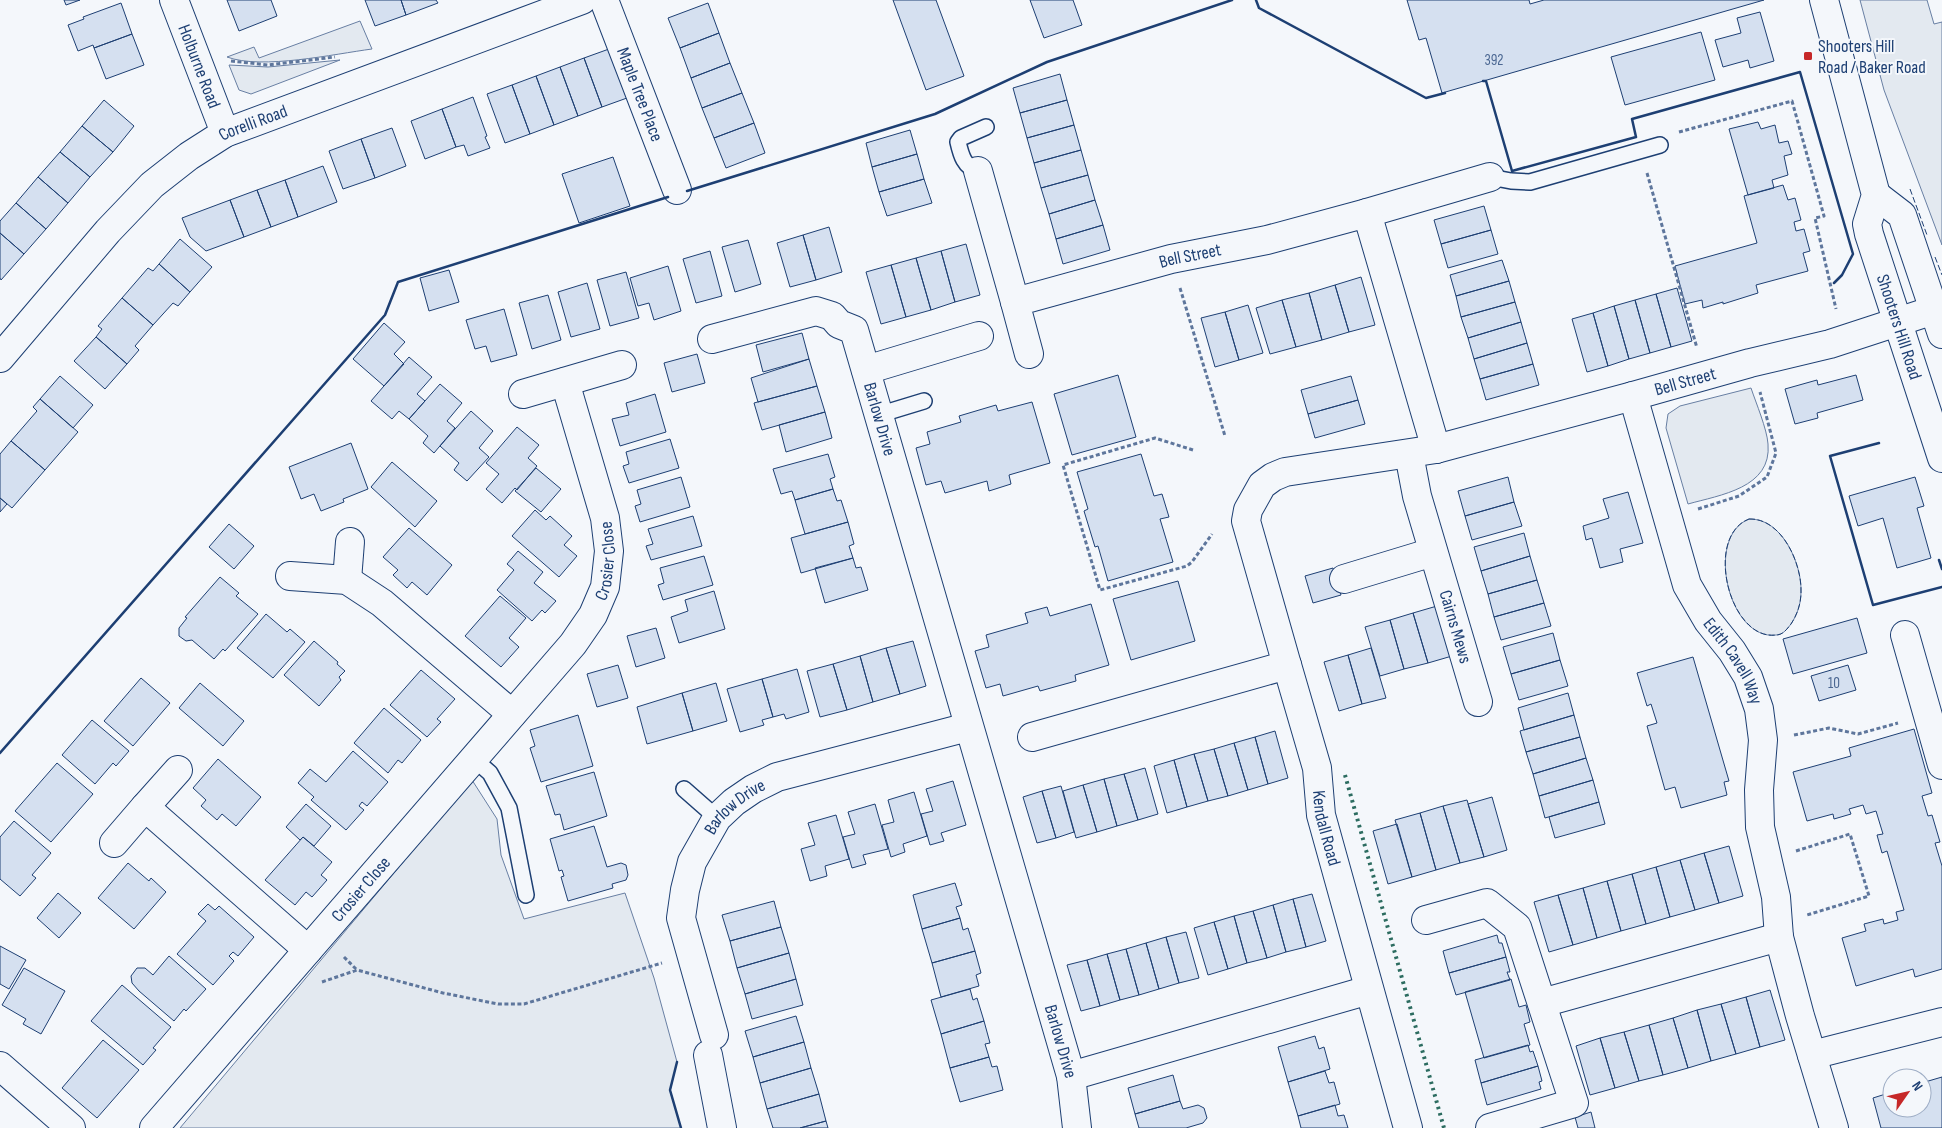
<svg xmlns="http://www.w3.org/2000/svg" width="1942" height="1128" font-family="'Sofia Sans Condensed',sans-serif">
  <style>
    .green { fill: #e3e9f0; stroke: #687fa3 }
    .building { fill: #d5e0f0; stroke: #1d3f73 }
    .lines { fill: none; stroke-linecap: round; stroke-linejoin: round }
    .service-casing { stroke: #1d3f73; stroke-width: 18 }
    .minor-casing { stroke: #1d3f73; stroke-width: 30 }
    .primary-casing { stroke: #1d3f73; stroke-width: 30 }
    .path { stroke: #5e769c; stroke-width: 3; stroke-dasharray: 4 2.5; stroke-linecap: butt }
    .service { stroke: #f4f7fb; stroke-width: 15 }
    .minor { stroke: #f4f7fb; stroke-width: 28 }
    .primary { stroke: #f4f7fb; stroke-width: 28 }
    .hedge { stroke: #2c6c60; stroke-width: 4; stroke-dasharray: 2.5 4; stroke-linecap: butt }
    .fence { stroke: #1d3f73; stroke-width: 1; stroke-dasharray: 6 2.5; stroke-linecap: butt }
    .wall { stroke: #1d3f73; stroke-width: 2.5 }
    .poi-dot { fill: #c62828; stroke: #f4f7fb; stroke-width: 2 }
    .labels { text-anchor: middle; stroke-width: 4; stroke-linejoin: round; paint-order: stroke }
    .number-label { font-size: 15px; fill: #4b6792 }
    .poi-label { font-size: 18px; fill: #1d3f73; stroke: #f4f7fb; text-anchor: start }
    .street-label { font-size: 18px; fill: #1d3f73; stroke: #f4f7fb }
  </style>
  <rect width="100%" height="100%" fill="#f4f7fb"/>
  <path class="green" d="M1860,0H1927L1934,24L1942,22V245L1884,90Z
    M360,21L372,49C334,54 262,70 227,57L254,47L259,58Z
    M340,60L251,94L239,90L229,65L268,67Z
    M1751,388C1756,403 1767,429 1768,444C1772,488 1720,495 1688,504L1666,428L1668,414L1680,406Z
    M1749,519C1782,518 1802,564 1801,592C1801,604 1797,615 1791,624C1787,629 1783,635 1776,635C1729,641 1704,537 1749,519Z
    M472,780L497,819L501,855L524,919L625,893L654,978L677,1062L670,1091L681,1128H180Z"/>
  <path class="building" d="M64,0H80L66,5Z
    M227,0H271L277,16L239,31Z
    M365,0H401L406,15L375,26Z
    M401,0H436L438,3L406,15Z
    M893,0H936L964,76L926,90Z
    M1030,0H1073L1082,25L1044,38Z
    M1407,0H1529L1530,4L1544,0H1764L1442,93L1426,38L1419,40Z
    M121,3L132,34L94,48L93,45L78,51L68,25L84,19L83,17Z
    M708,3L719,33L680,48L668,18Z
    M1760,12L1774,61L1750,68L1748,60L1723,67L1715,40L1741,33L1737,18Z
    M1701,32L1715,80L1625,105L1611,57Z
    M719,33L730,63L691,78L680,48Z
    M132,34L144,65L106,79L94,48Z
    M609,49L627,98L602,107L584,58Z
    M584,58L602,107L578,116L560,67Z
    M730,63L742,93L702,108L691,78Z
    M560,67L578,116L554,125L536,76Z
    M1060,74L1067,100L1020,113L1013,88Z
    M536,76L554,125L530,134L512,85Z
    M512,85L530,134L505,143L487,94Z
    M742,93L754,123L714,138L702,108Z
    M473,97L487,136L485,137L490,148L468,156L464,145L456,147L442,109Z
    M104,100L134,126L113,152L82,126Z
    M1067,100L1074,125L1027,138L1020,113Z
    M442,109L456,147L425,159L411,121Z
    M1758,122L1761,129L1775,125L1779,143L1788,141L1792,154L1784,156L1788,175L1772,180L1774,188L1748,195L1729,129Z
    M754,123L765,153L726,168L714,138Z
    M1074,125L1081,150L1034,163L1027,138Z
    M82,126L113,152L90,177L60,152Z
    M392,128L406,166L375,178L361,139Z
    M910,130L917,154L872,167L866,143Z
    M361,139L375,178L343,189L329,151Z
    M1081,150L1088,175L1041,188L1034,163Z
    M60,152L90,177L68,203L38,177Z
    M917,154L924,179L879,192L872,167Z
    M613,157L630,206L579,223L562,174Z
    M323,166L337,202L298,217L285,180Z
    M1088,175L1095,200L1049,214L1041,188Z
    M38,177L68,203L46,229L16,203Z
    M924,179L932,203L887,216L879,192Z
    M285,180L298,217L271,227L257,190Z
    M1783,185L1788,200L1795,198L1801,220L1794,222L1796,231L1804,229L1810,251L1803,253L1808,271L1756,285L1758,293L1723,304V302L1703,308L1702,300L1685,304L1675,266L1757,243L1744,196Z
    M257,190L271,227L244,237L230,200Z
    M230,200L244,237L206,251L190,237L182,218Z
    M1095,200L1103,225L1056,239L1049,214Z
    M16,203L46,229L24,254L0,233V221Z
    M1484,206L1491,230L1441,244L1434,220Z
    M1103,225L1110,250L1063,264L1056,239Z
    M829,227L842,272L816,280L803,235Z
    M1491,230L1498,254L1448,268L1441,244Z
    M0,233L24,254L1,280L0,278Z
    M803,235L816,280L790,287L777,243Z
    M180,239L212,267L190,292L159,264Z
    M748,240L761,284L735,292L722,247Z
    M966,244L980,295L955,302L941,251Z
    M710,251L722,296L696,303L683,259Z
    M941,251L955,302L931,310L916,258Z
    M916,258L931,310L906,317L891,265Z
    M1502,260L1509,281L1456,296L1450,275Z
    M159,264L190,292L178,306L173,303L153,325L122,298L148,268L153,271Z
    M891,265L906,317L881,324L866,272Z
    M668,266L681,311L654,320L649,303L638,306L630,278Z
    M449,270L459,302L429,311L420,278Z
    M626,272L639,318L610,326L597,280Z
    M1361,277L1375,325L1349,332L1335,285Z
    M1509,281L1515,302L1461,317L1456,296Z
    M587,283L600,329L571,337L558,292Z
    M1335,285L1349,332L1322,340L1309,293Z
    M1677,288L1692,341L1671,347L1656,294Z
    M1309,293L1322,340L1296,347L1282,300Z
    M1656,294L1671,347L1650,353L1635,300Z
    M548,295L561,340L532,349L519,303Z
    M122,298L153,325L135,346L139,350L127,364L96,337L102,329L98,326Z
    M1282,300L1296,347L1270,354L1256,308Z
    M1635,300L1650,353L1629,359L1614,306Z
    M1515,302L1521,322L1468,338L1461,317Z
    M1248,305L1263,353L1239,360L1225,312Z
    M1614,306L1629,359L1608,366L1593,313Z
    M504,309L517,355L491,362L486,346L475,349L466,320Z
    M1225,312L1239,360L1215,367L1201,318Z
    M1593,313L1608,366L1587,372L1572,319Z
    M1521,322L1527,343L1474,359L1468,338Z
    M384,323L405,342L394,354L404,364L384,386L353,359Z
    M802,333L809,359L763,372L756,345Z
    M96,337L127,364L105,389L74,361Z
    M1527,343L1533,364L1480,379L1474,359Z
    M697,354L705,383L672,392L664,363Z
    M409,357L432,377L417,394L425,401L409,419L399,411L392,419L371,401Z
    M809,359L817,386L758,402L751,378Z
    M1533,364L1539,385L1486,400L1480,379Z
    M1118,375L1136,437L1072,455L1054,394Z
    M1856,375L1863,400L1817,413L1818,418L1795,424L1785,389L1817,380L1818,385Z
    M60,376L93,405L73,428L40,399Z
    M1351,376L1358,400L1308,414L1301,390Z
    M440,384L462,403L447,421L455,428L434,453L423,443L428,436L409,419Z
    M817,386L825,412L762,430L754,403Z
    M655,394L666,432L620,446L612,419L629,415L626,403Z
    M40,399L78,432L45,470L11,441L37,411L33,407Z
    M1358,400L1365,424L1315,438L1308,414Z
    M1032,402L1050,463L1009,475L1011,484L989,491L987,481L945,493L941,481L926,485L916,448L930,444L927,432L961,422L959,416L996,405L998,411Z
    M471,411L493,431L479,448L489,457L467,481L454,470L459,463L440,446Z
    M825,412L832,438L786,452L779,425Z
    M517,427L539,445L528,458L537,466L517,490L515,488L502,503L486,489L499,474L486,463Z
    M670,439L679,468L629,483L623,466L629,464L626,452Z
    M11,441L45,470L12,508L0,498V454Z
    M351,443L368,489L343,499L344,502L321,511L314,494L301,499L289,467Z
    M828,454L835,477L830,479L833,489L795,500L792,491L781,494L773,469Z
    M1141,454L1154,496L1162,494L1169,517L1160,519L1173,562L1108,581L1098,546L1095,547L1084,511L1088,509L1077,472Z
    M392,462L437,501L415,527L371,487Z
    M536,468L561,489L541,512L515,491Z
    M681,477L690,507L640,522L635,506L641,504L637,490Z
    M1508,477L1514,502L1465,516L1458,491Z
    M1915,477L1924,506L1917,508L1931,558L1897,568L1883,518L1858,526L1849,496Z
    M833,489L837,501L841,500L848,522L805,534L795,500Z
    M1628,492L1643,543L1620,549L1623,562L1600,568L1592,538L1586,540L1583,526L1609,518L1603,499Z
    M0,498L7,504L0,512Z
    M1514,502L1522,526L1472,540L1465,516Z
    M535,510L546,520L550,516L572,536L564,545L577,556L559,577L512,536Z
    M693,516L702,546L651,560L646,546L653,544L648,529Z
    M848,522L854,544L849,546L853,558L801,573L791,538Z
    M229,524L254,546L234,569L209,547Z
    M409,528L452,565L427,595L412,582L407,588L393,575L398,570L383,557Z
    M1524,533L1530,556L1481,571L1474,547Z
    M518,551L543,572L534,583L556,601L545,613L542,610L532,621L497,590L514,570L507,564Z
    M704,556L713,585L663,600L658,585L664,583L660,568Z
    M1530,556L1537,580L1488,594L1481,571Z
    M853,558L856,568L861,567L868,590L825,603L815,568Z
    M1333,568L1341,595L1313,603L1305,576Z
    M220,577L239,593L236,596L258,614L225,651L223,649L214,659L192,640L186,641L179,636V628L187,618L185,617Z
    M1537,580L1544,603L1494,617L1488,594Z
    M1178,581L1195,641L1131,660L1113,599Z
    M714,591L725,629L679,643L671,617L688,611L685,600Z
    M500,596L526,618L509,638L519,647L501,667L465,636Z
    M1544,603L1551,626L1501,640L1494,617Z
    M1091,604L1109,665L1075,675L1076,681L1040,691L1038,686L1003,696L1000,684L986,688L975,651L989,647L986,635L1028,623L1025,613L1047,607L1050,616Z
    M1437,606L1452,656L1428,663L1413,613Z
    M1413,613L1428,663L1404,669L1390,620Z
    M266,614L287,632L290,629L305,642L273,678L237,648Z
    M1857,618L1867,653L1793,674L1783,639Z
    M1390,620L1404,669L1380,676L1365,627Z
    M656,628L665,658L636,667L627,636Z
    M1553,633L1560,660L1511,674L1503,647Z
    M314,641L338,662L337,664L345,671L339,677L341,680L319,706L284,675Z
    M913,641L926,686L900,694L886,648Z
    M886,648L900,694L873,702L860,656Z
    M1371,648L1386,698L1362,704L1348,655Z
    M1348,655L1362,704L1339,711L1324,662Z
    M860,656L873,702L847,710L833,664Z
    M1693,657L1729,781L1724,782L1727,795L1681,808L1675,787L1665,790L1647,726L1657,723L1651,704L1647,706L1637,673Z
    M1560,660L1568,686L1519,700L1511,674Z
    M833,664L847,710L820,717L807,671Z
    M618,665L628,698L597,707L587,674Z
    M1848,665L1856,690L1819,701L1811,676Z
    M797,669L809,712L786,719L784,714L773,717L762,679Z
    M421,670L455,699L437,719L441,722L427,737L390,705Z
    M141,678L170,703L133,746L104,721Z
    M762,679L773,717L762,720L764,725L740,732L727,689Z
    M200,683L244,721L223,746L179,708Z
    M716,683L727,721L693,731L682,693Z
    M682,693L693,731L647,744L637,707Z
    M1568,693L1574,715L1524,730L1518,708Z
    M384,708L421,740L402,763L398,760L388,773L354,743Z
    M578,715L593,766L541,782L530,748L535,746L530,730Z
    M1574,715L1580,737L1526,752L1520,731Z
    M92,720L129,751L116,766L113,763L95,784L62,755Z
    M1914,729L1932,793L1922,796L1928,816L1932,815L1940,842L1935,843L1942,866V969L1915,977L1913,969L1856,986L1842,938L1866,931L1864,924L1883,919L1884,924L1898,920L1896,912L1904,910L1887,851L1882,853L1877,835L1883,834L1876,811L1866,814L1863,805L1849,809L1851,814L1834,819L1833,814L1807,821L1793,772L1851,756L1849,748Z
    M1275,731L1288,778L1268,784L1255,737Z
    M1255,737L1268,784L1248,790L1234,743Z
    M1580,737L1586,758L1533,774L1526,752Z
    M1234,743L1248,790L1228,796L1214,749Z
    M1214,749L1228,796L1208,801L1194,754Z
    M353,751L388,782L367,806L362,802L359,806L364,810L346,830L311,800L314,797L298,783L310,769L326,782Z
    M1194,754L1208,801L1187,807L1174,760Z
    M1586,758L1593,780L1539,796L1533,774Z
    M218,759L261,797L236,826L222,814L217,820L201,806L206,800L193,788Z
    M1174,760L1187,807L1167,813L1154,766Z
    M57,763L93,794L51,842L15,811Z
    M1145,768L1158,814L1138,820L1124,774Z
    M594,772L607,816L564,830L560,814L555,815L546,786Z
    M1124,774L1138,820L1117,826L1104,779Z
    M1104,779L1117,826L1097,832L1083,785Z
    M1593,780L1599,802L1545,818L1539,796Z
    M953,781L966,825L941,833L944,841L930,845L921,814L933,811L926,789Z
    M1083,785L1097,832L1076,838L1063,791Z
    M1061,786L1074,832L1056,838L1042,791Z
    M1042,791L1056,838L1037,843L1023,797Z
    M914,792L927,836L903,844L905,852L891,857L882,825L894,822L888,800Z
    M1492,797L1507,850L1484,857L1468,804Z
    M1467,800L1484,857L1460,863L1443,806Z
    M1599,802L1605,824L1555,838L1549,817Z
    M306,804L331,826L314,846L303,837L300,840L286,827Z
    M875,804L888,849L863,855L866,864L852,868L843,837L855,834L848,812Z
    M1443,806L1460,863L1436,870L1420,813Z
    M1420,813L1436,870L1412,877L1395,820Z
    M836,815L849,859L825,866L827,876L810,881L801,849L815,845L808,823Z
    M14,821L51,853L32,875L36,878L20,896L0,879V837Z
    M1397,824L1412,877L1388,884L1373,831Z
    M594,826L607,867L621,863L626,865L628,875L626,880L612,884L613,888L568,901L561,877L564,876L562,870L559,871L550,839Z
    M303,837L332,862L321,875L327,880L312,897L306,892L295,905L265,880Z
    M1729,846L1743,896L1719,903L1704,853Z
    M1704,853L1719,903L1695,910L1680,860Z
    M1680,860L1695,910L1670,917L1656,867Z
    M128,863L149,881L151,878L166,892L134,929L98,898Z
    M1656,867L1670,917L1646,924L1632,874Z
    M1632,874L1646,924L1621,931L1607,881Z
    M1607,881L1621,931L1597,938L1583,888Z
    M955,883L962,905L956,907L960,918L922,929L913,895Z
    M1583,888L1597,938L1573,945L1558,895Z
    M58,893L81,913L59,938L37,918Z
    M1312,894L1326,941L1306,947L1293,899Z
    M1558,895L1573,945L1549,952L1534,902Z
    M1293,899L1306,947L1286,952L1273,905Z
    M774,901L781,927L730,941L722,915Z
    M208,904L215,910L219,906L254,937L238,956L233,952L229,956L234,961L213,985L177,954L206,921L198,914Z
    M1273,905L1286,952L1267,958L1253,911Z
    M1253,911L1267,958L1247,963L1234,916Z
    M1234,916L1247,963L1228,969L1214,922Z
    M960,918L963,930L968,928L975,951L932,963L922,929Z
    M1214,922L1228,969L1208,975L1194,928Z
    M781,927L789,953L737,968L730,941Z
    M1186,932L1199,978L1179,983L1166,937Z
    M1497,935L1499,943H1502L1506,957L1449,973L1443,951Z
    M1166,937L1179,983L1159,989L1146,943Z
    M1146,943L1159,989L1139,995L1126,949Z
    M0,946L26,960L9,989L0,984Z
    M1126,949L1139,995L1120,1000L1107,954Z
    M975,951L981,973L976,975L979,986L941,997L932,963Z
    M789,953L796,979L745,994L737,968Z
    M1107,954L1120,1000L1100,1006L1087,960Z
    M169,956L206,989L186,1011L184,1009L174,1021L139,991L132,983L131,976L137,968H145L153,975Z
    M1506,957L1510,972H1507L1510,980L1456,995L1449,973Z
    M1087,960L1100,1006L1081,1011L1067,965Z
    M24,968L65,991L41,1034L23,1024L26,1019L2,1005Z
    M796,979L803,1005L752,1019L745,994Z
    M1511,979L1519,1007L1526,1005L1530,1022L1524,1024L1530,1045L1484,1058L1465,992Z
    M122,985L171,1027L153,1048L156,1050L143,1065L91,1021Z
    M970,989L973,1000L977,998L984,1021L941,1034L931,1000Z
    M1770,990L1785,1040L1760,1047L1746,997Z
    M1746,997L1760,1047L1736,1054L1721,1004Z
    M1721,1004L1736,1054L1711,1061L1697,1010Z
    M1697,1010L1711,1061L1688,1068L1673,1018Z
    M796,1016L804,1042L753,1057L745,1031Z
    M1673,1018L1688,1068L1663,1075L1649,1025Z
    M984,1021L990,1043L985,1044L989,1057L950,1068L941,1034Z
    M1649,1025L1663,1075L1639,1081L1624,1032Z
    M1624,1032L1639,1081L1615,1088L1600,1038Z
    M1315,1036L1319,1049L1324,1047L1330,1069L1288,1082L1278,1047Z
    M1600,1038L1615,1088L1590,1095L1576,1046Z
    M103,1040L139,1070L97,1118L62,1088Z
    M804,1042L811,1068L760,1083L753,1057Z
    M1528,1045L1530,1052L1533,1051L1538,1066L1481,1083L1475,1060Z
    M989,1057L992,1067L997,1066L1003,1090L960,1102L950,1068Z
    M1538,1066L1542,1081L1539,1082L1541,1089L1487,1105L1481,1083Z
    M811,1068L819,1094L767,1109L760,1083Z
    M1325,1071L1329,1083L1334,1082L1340,1104L1298,1116L1288,1082Z
    M1173,1075L1180,1101L1135,1114L1128,1088Z
    M1923,1077L1925,1082L1942,1077V1128H1881L1873,1098L1892,1092V1108H1922V1078H1920Z
    M819,1094L826,1121L800,1128H773L767,1109Z
    M1180,1101L1183,1109L1198,1105L1204,1108L1207,1118L1203,1123L1186,1128H1139L1135,1114Z
    M1335,1105L1338,1116L1344,1115L1348,1128H1301L1298,1116Z
    M1591,1112L1595,1128H1578L1575,1117Z
    M826,1121L828,1128H800Z"/>
  <g class="lines">
    <g class="service-casing">
      <path id="service" d="M978,171C964,167 961,155 958,142L961,138L986,127
        M1490,177L1511,181L1530,182L1660,145
        M878,415L924,401
        M474,759L490,773L509,808L526,895
        M684,789L717,818"/>
    </g>
    <g class="minor-casing">
      <g id="minor">
        <path id="s1" d="M174,0L225,133"/>
        <path id="s2" d="M604,0L677,190"/>
        <path d="M978,171L1015,302"/>
        <path d="M1367,213L1490,177"/>
        <path id="s3" d="M712,339L816,311L832,316L839,324L854,330L1071,1076L1077,1128"/>
        <path id="s4" d="M1029,354L1015,302L1171,259L1267,240L1367,213L1436,449"/>
        <path id="s5" d="M0,358L108,231L152,185L189,156L225,133L582,0"/>
        <path d="M866,370L979,336"/>
        <path d="M523,394L622,365"/>
        <path id="s6" d="M1633,396L1687,585L1708,621L1732,651L1748,677L1759,709L1763,740L1759,790L1760,827L1776,897L1779,937L1800,1016L1834,1128"/>
        <path id="s7" d="M1409,454L1417,496L1478,702"/>
        <path d="M290,576L347,580L382,603L512,714"/>
        <path d="M1344,579L1433,552"/>
        <path d="M347,580L350,542"/>
        <path d="M1905,635L1942,765"/>
        <path id="s8" d="M1287,665L1317,768L1321,815L1408,1128"/>
        <path id="s9" d="M1032,737L1287,665L1246,521L1248,510L1262,485L1273,477L1285,472L1436,449L1633,396L1750,363L1830,344L1934,310"/>
        <path d="M145,807L178,770"/>
        <path d="M114,843L145,807L308,950"/>
        <path d="M1426,920L1487,903L1517,927L1574,1103L1490,1128"/>
        <path d="M1542,1003L1779,937"/>
        <path id="s10" d="M714,1035L681,918L685,890L692,862L717,818L734,802L753,789L777,777L968,727"/>
        <path d="M708,1055L722,1128"/>
        <path d="M1812,1055L1942,1022"/>
        <path d="M0,1066L71,1128"/>
        <path d="M1071,1076L1369,990"/>
        <path id="s11" d="M154,1128L573,644L593,615L605,587L609,551L605,518L565,382"/>
      </g>
    </g>
    <g class="primary-casing">
      <g id="primary">
        <path id="s12" d="M1824,0L1876,195L1867,224L1869,234L1942,458"/>
        <path d="M1876,195L1902,215L1942,334"/>
      </g>
    </g>
    <path class="path" d="M231,61L268,65L335,57
      M1679,132L1792,101L1824,216L1815,218L1836,309
      M1647,173L1697,348
      M1180,288L1225,436
      M1193,450L1155,438L1063,465L1100,590L1187,566L1192,562L1212,534
      M1698,509L1739,496L1767,477L1776,453L1760,392
      M1794,735L1829,728L1858,734L1898,723
      M1796,851L1850,834L1869,896L1807,915
      M344,957L357,970
      M322,982L357,970L443,993L498,1004H524L662,963"/>
    <use href="#service" class="service"/>
    <use href="#minor" class="minor"/>
    <use href="#primary" class="primary"/>
    <path class="hedge" d="M1345,775L1444,1128"/>
    <path class="fence" d="M1910,189L1927,235
      M1935,257L1942,275
      M1749,519C1782,518 1802,564 1801,592C1801,604 1797,615 1791,624C1787,629 1783,635 1776,635C1730,641 1703,537 1749,519Z"/>
    <path class="wall" d="M1256,0L1259,8L1426,98L1445,93
      M1483,81H1486L1512,171L1636,137L1632,119L1800,72L1853,254L1842,275L1834,283
      M687,191L935,114L1047,62L1232,0
      M1879,443L1830,456L1873,605L1942,587
      M1939,560L1942,569
      M0,753L385,315L398,282L668,197
      M677,1062L670,1090L681,1128"/>
  </g>
  <rect class="poi-dot" x="1803" y="51" width="10" height="10" rx="2.5"/>
  <g class="labels">
    <g class="number-label">
      <text x="1494" y="65">392</text>
      <text x="1834" y="688">10</text>
    </g>
    <g class="poi-label">
      <text x="1818" y="52">Shooters Hill<tspan x="1818" dy="21">Road / Baker Road</tspan></text>
    </g>
    <g class="street-label">
      <text dy="6" stroke="none"><textPath href="#s1" startOffset="71">Holburne Road</textPath></text>
      <text dy="6" stroke="none"><textPath href="#s2" startOffset="101">Maple Tree Place</textPath></text>
      <text dy="6" stroke="none"><textPath href="#s5" startOffset="350">Corelli Road</textPath></text>
      <text dy="6" stroke="none"><textPath href="#s4" startOffset="235">Bell Street</textPath></text>
      <text dy="6" stroke="none"><textPath href="#s12" startOffset="340">Shooters Hill Road</textPath></text>
      <text dy="6" stroke="none"><textPath href="#s9" startOffset="892">Bell Street</textPath></text>
      <text dy="6" stroke="none"><textPath href="#s3" startOffset="244">Barlow Drive</textPath></text>
      <text dy="6" stroke="none"><textPath href="#s11" startOffset="732">Crosier Close</textPath></text>
      <text dy="6" stroke="none"><textPath href="#s7" startOffset="179">Cairns Mews</textPath></text>
      <text dy="6" stroke="none"><textPath href="#s6" startOffset="286">Edith Cavell Way</textPath></text>
      <text dy="6" stroke="none"><textPath href="#s10" startOffset="250">Barlow Drive</textPath></text>
      <text dy="6" stroke="none"><textPath href="#s8" startOffset="168">Kendall Road</textPath></text>
      <text dy="6" stroke="none"><textPath href="#s11" startOffset="316">Crosier Close</textPath></text>
      <text dy="6" stroke="none"><textPath href="#s3" startOffset="892">Barlow Drive</textPath></text>
    </g>
  </g>
  <g transform="translate(1907 1093) rotate(56)"><circle r="24" fill="#f4f7fb" stroke="#9eadc5"/>
  <path d="M0-4L9 19L0 12L-9 19Z" fill="#c62828"/>
  <text y="-8" font-size="14" font-weight="bold" text-anchor="middle" fill="#1d3f73">N</text>
  </g>
</svg>
